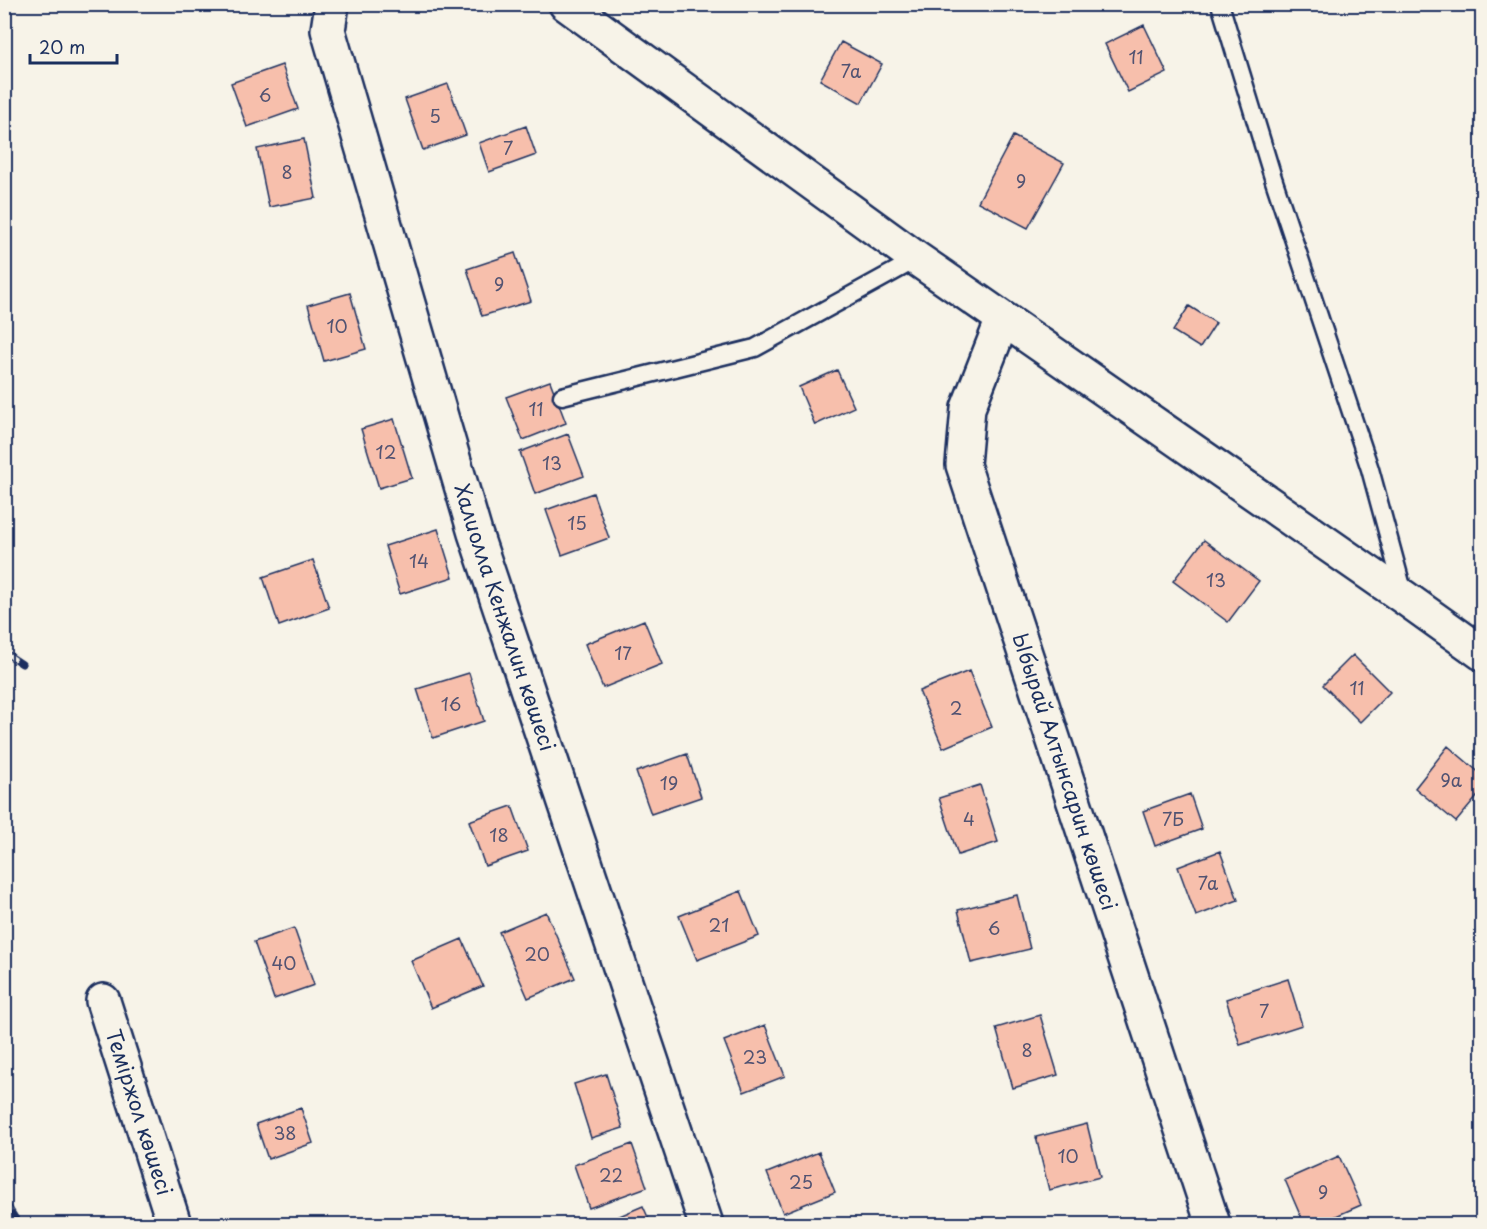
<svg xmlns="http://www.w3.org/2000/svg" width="1487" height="1229" font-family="'Playpen Sans',sans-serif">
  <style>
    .building { fill: #f7bfac; stroke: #1b2f5e; stroke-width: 1.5 }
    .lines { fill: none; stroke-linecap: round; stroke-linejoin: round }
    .service-casing { stroke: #1b2f5e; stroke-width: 21 }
    .minor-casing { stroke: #1b2f5e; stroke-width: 38 }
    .service { stroke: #f7f3e8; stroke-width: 16 }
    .minor { stroke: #f7f3e8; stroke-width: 33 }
    .rail-casing { stroke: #1b2f5e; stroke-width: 7 }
    .rail { stroke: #f7f3e8; stroke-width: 4.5; stroke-dasharray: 14; stroke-linecap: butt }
    .labels { text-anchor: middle; stroke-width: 4.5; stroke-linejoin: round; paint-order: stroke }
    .number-label { font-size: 18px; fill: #525372 }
    .street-label { font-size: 21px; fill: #1b2f5e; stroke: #f7f3e8 }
  </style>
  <rect width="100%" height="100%" fill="#f7f3e8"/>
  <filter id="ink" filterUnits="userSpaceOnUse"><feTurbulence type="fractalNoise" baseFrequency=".0167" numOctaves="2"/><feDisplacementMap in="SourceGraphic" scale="12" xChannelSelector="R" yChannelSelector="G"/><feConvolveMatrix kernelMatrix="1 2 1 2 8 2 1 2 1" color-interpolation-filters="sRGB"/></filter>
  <g filter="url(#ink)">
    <path class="building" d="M1144,25L1167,73L1128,92L1105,44Z
      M841,42L882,64L861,103L820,80Z
      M282,65L298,109L247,127L231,83Z
      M448,84L466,135L423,150L405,99Z
      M526,126L536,155L489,172L479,143Z
      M1013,136L1064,163L1028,228L978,202Z
      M304,139L316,198L269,207L257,149Z
      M515,253L531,301L482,316L467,269Z
      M350,293L366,349L324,361L308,305Z
      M1189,306L1216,323L1200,348L1173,331Z
      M837,370L854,407L815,425L799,387Z
      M550,381L566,423L523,440L506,397Z
      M394,419L412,478L379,488L361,429Z
      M568,434L584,476L535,494L520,452Z
      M593,493L609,538L562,555L546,510Z
      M438,529L453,577L400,594L385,546Z
      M1204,540L1259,581L1228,622L1173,581Z
      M313,560L329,608L279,626L263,577Z
      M644,620L662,664L603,688L585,644Z
      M1353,655L1390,692L1360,722L1323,685Z
      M969,671L992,727L943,748L919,691Z
      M469,673L484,721L433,738L417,689Z
      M1448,746L1482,775V791L1456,822L1415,788Z
      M687,754L701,797L651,814L636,772Z
      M980,785L998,842L958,855L939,798Z
      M1190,794L1202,829L1155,846L1143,811Z
      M512,806L528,851L485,866L469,821Z
      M1220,851L1238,900L1196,916L1178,867Z
      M741,891L759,936L697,960L679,916Z
      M1017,895L1030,949L971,963L958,910Z
      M546,912L575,978L528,998L499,932Z
      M294,928L314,985L274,999L254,942Z
      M462,939L483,986L431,1008L411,961Z
      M1288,979L1302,1025L1240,1045L1226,999Z
      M1040,1015L1058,1075L1013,1088L996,1028Z
      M765,1025L785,1076L744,1092L724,1041Z
      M606,1074L623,1128L591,1138L574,1084Z
      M301,1108L313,1143L268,1159L256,1124Z
      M1087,1124L1100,1177L1049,1190L1036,1137Z
      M632,1144L647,1187L589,1208L574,1165Z
      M819,1152L835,1192L783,1213L767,1173Z
      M1339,1156L1361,1205L1318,1224H1304L1285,1180Z
      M643,1206L651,1224H604L603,1223Z"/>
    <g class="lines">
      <g class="service-casing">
        <path id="service" d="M1220,4L1274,181L1370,469L1404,594
          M562,396L755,348L917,259"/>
      </g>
      <g class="minor-casing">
        <g id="minor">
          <path id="s1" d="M332,4L328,30L475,533L706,1224"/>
          <path d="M566,4L917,259L1405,598L1482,653"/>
          <path id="s2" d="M1003,319L968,408L963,465L1213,1224"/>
          <path id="s3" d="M103,1001L174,1224"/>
        </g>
      </g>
      <use href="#service" class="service"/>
      <use href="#minor" class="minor"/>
      <g class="rail-casing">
        <path id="rail" d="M4,652L22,664
          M4,1200L19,1224"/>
      </g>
      <use href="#rail" class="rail"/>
    </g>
  </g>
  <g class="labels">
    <g class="number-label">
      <text x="1136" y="64">11</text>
      <text x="851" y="78">7а</text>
      <text x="265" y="102">6</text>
      <text x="435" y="123">5</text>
      <text x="508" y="155">7</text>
      <text x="287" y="179">8</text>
      <text x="1021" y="188">9</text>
      <text x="499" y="291">9</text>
      <text x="337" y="333">10</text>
      <text x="536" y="416">11</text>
      <text x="386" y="459">12</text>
      <text x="552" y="470">13</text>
      <text x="577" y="530">15</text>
      <text x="419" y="568">14</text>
      <text x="1216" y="587">13</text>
      <text x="623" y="660">17</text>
      <text x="1357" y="695">11</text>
      <text x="451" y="711">16</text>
      <text x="956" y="715">2</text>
      <text x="1451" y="787">9а</text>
      <text x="669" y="790">19</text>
      <text x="969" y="826">4</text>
      <text x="1173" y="826">7Б</text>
      <text x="499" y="842">18</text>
      <text x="1208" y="890">7а</text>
      <text x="719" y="932">21</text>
      <text x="994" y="935">6</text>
      <text x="537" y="961">20</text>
      <text x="284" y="970">40</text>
      <text x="1264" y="1018">7</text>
      <text x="1027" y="1057">8</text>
      <text x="755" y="1064">23</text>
      <text x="285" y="1140">38</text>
      <text x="1068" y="1163">10</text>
      <text x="611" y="1182">22</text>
      <text x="801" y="1189">25</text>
      <text x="1323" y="1199">9</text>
    </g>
    <g class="street-label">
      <text dy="7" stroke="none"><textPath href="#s1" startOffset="640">Халиолла Кенжалин көшесі</textPath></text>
      <text dy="7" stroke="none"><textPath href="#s2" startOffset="476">Ыбырай Алтынсарин көшесі</textPath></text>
      <text dy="7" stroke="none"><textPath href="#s3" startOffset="117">Теміржол көшесі</textPath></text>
    </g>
  </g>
  <rect width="1487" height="1229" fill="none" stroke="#f7f3e8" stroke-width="24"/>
  <rect x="12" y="12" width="1463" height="1205" fill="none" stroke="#1b2f5e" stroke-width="2" filter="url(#ink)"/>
  <path d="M30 54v9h87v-9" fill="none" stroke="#1b2f5e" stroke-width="3"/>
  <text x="39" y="54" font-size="18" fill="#1b2f5e" stroke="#f7f3e8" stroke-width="4.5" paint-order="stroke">20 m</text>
</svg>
